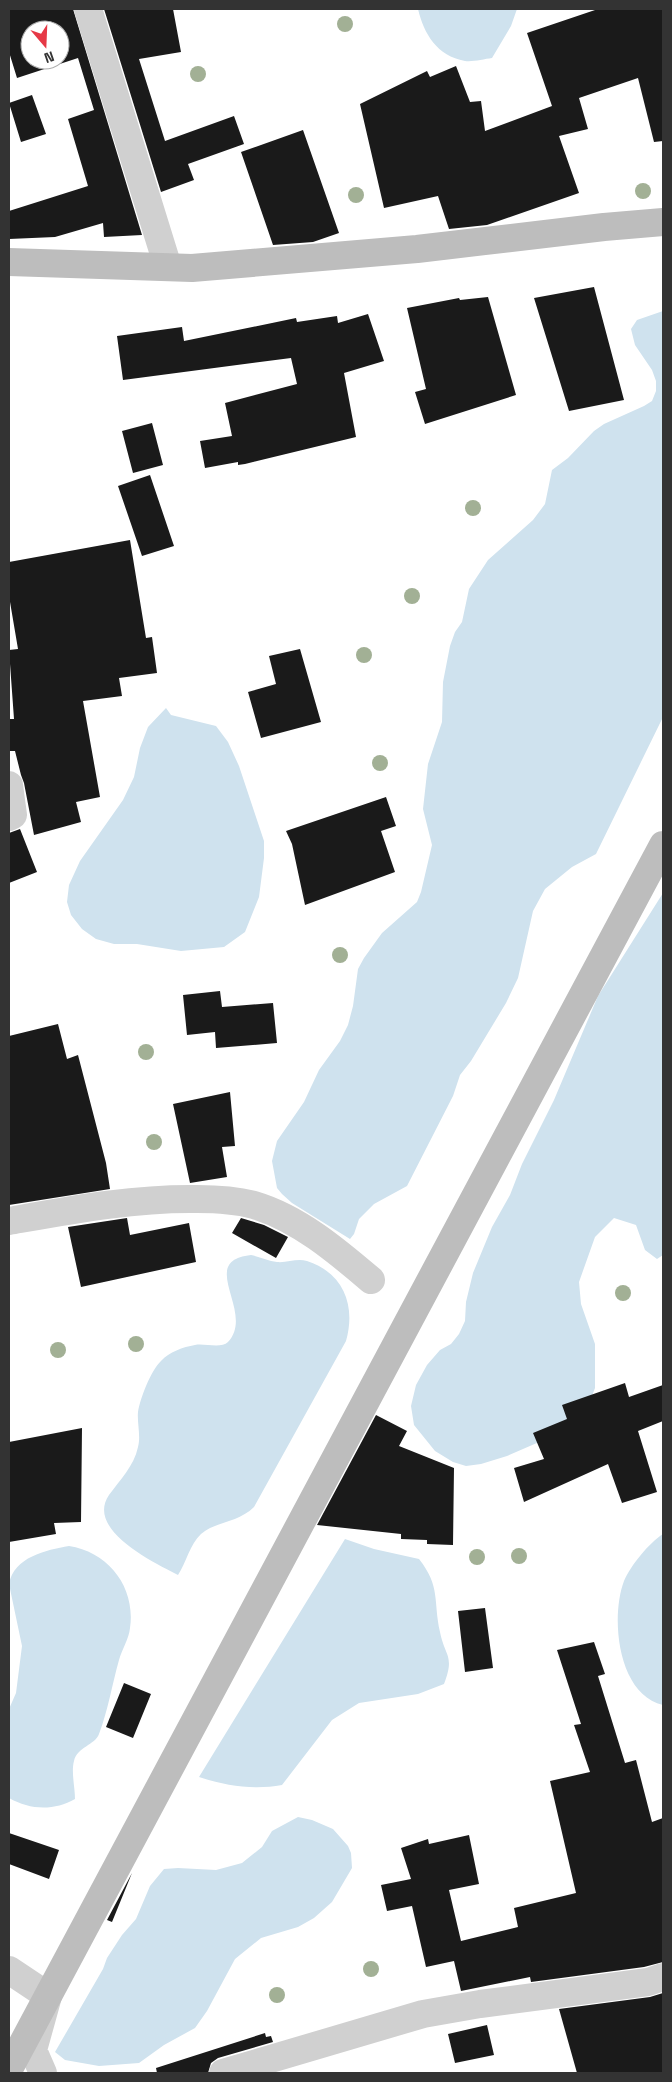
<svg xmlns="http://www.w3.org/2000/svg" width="672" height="2082" font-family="'Space Grotesk',sans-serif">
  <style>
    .water { fill: #cfe2ee }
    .building { fill: #1a1a1a; fill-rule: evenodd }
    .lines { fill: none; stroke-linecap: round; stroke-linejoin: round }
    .street { stroke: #d0d0d0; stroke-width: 28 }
    .secondary { stroke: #bdbdbd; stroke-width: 28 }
    .tree { fill: #a2b095 }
  </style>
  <rect width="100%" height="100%" fill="#fff"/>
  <path class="water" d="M418,9H517L511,26L492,58C484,59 473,62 465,61C437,56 424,34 418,9Z
    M663,311V717L596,854L572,867L545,889L533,911L518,978L506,1003L471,1061L460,1075L453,1096L407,1186L374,1204L359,1219L354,1234L350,1239L292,1203L282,1194L277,1188L272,1161L277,1141L304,1102L319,1070L340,1041L348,1025L353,1006L358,969L364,958L382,933L417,902L421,892L432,845L423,809L428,764L442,722L443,682L450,646L455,632L462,622L469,589L488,560L533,520L545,504L552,470L568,458L594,431L604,424L644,406L652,401L656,391V381L652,370L635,345L631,329L637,320Z
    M166,708L171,715L216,726L228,742L239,766L264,841V858L259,897L245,932L224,947L181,951L137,944H114L96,939L82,929L71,915L67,902L69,885L80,861L123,800L134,777L140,748L148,727Z
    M663,893V1255L657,1259L645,1250L636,1225L614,1218L595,1237L579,1282L581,1304L595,1344V1388L592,1396L553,1436L507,1456L481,1464L466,1466L453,1462L435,1451L414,1425L411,1406L416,1385L427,1365L440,1350L451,1344L459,1334L465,1321L466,1302L473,1273L492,1227L510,1195L522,1164L554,1100L598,996Z
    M251,1255C260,1257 268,1261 277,1262C287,1263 297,1258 307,1261C344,1273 356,1306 346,1341L254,1507C238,1523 216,1521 201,1534C190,1544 186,1563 178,1575C155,1563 85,1530 109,1495C120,1480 134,1466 138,1447C141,1436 137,1423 138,1412C140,1399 151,1370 161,1361C169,1352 183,1347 195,1345C204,1343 221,1349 228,1342C256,1312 196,1261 251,1255Z
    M663,1534V1705C618,1695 610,1618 624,1581C631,1565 649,1543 663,1534Z
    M345,1539L374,1549L419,1559C441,1587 433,1601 440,1632C445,1657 455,1655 444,1684L418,1694L359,1703L332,1720L282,1785C254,1790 226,1786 199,1777Z
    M69,1546C109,1552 136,1588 130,1628C129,1639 122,1649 119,1660C112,1685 108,1710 99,1734C95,1745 77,1747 74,1761C71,1772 75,1787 75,1799C54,1811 30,1810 9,1798V1709L16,1693L22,1646L9,1584C14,1557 46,1550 69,1546Z
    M298,1817L312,1820L333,1829L348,1846L351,1853L352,1868L332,1902L314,1918L298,1927L261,1938L235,1959L207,2011L195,2028L164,2045L139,2063L99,2066L65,2060L55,2052L103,1969L107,1958L122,1935L136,1919L150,1886L164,1869L178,1868L216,1870L242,1863L262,1847L272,1831Z"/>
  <path class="building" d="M9,9H73L142,235L104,237L103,223L55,237L9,239V211L88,186L68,119L94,110L78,58L17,78L9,52ZM30,30H60V60H30Z
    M104,9H173L181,52L139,59L165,141L234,116L244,144L188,164L194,180L161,192Z
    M598,9H663V141L654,142L638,78L579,98L588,129L559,136L579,193L487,225L449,229L438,196L384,208L360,104L427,71L430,77L456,66L470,102L481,101L485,131L552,106L527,33Z
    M32,95L46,134L21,142L9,103Z
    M303,130L339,233L313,242L273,245L241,152Z
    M594,287L624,400L569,411L534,298Z
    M488,297L516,395L425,424L415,392L426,389L407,308L459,298L460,300Z
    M368,314L384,361L344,373L356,437L245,464L238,465V462L205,468L200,441L232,436L225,403L297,384L291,358L123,380L117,336L182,327L184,341L296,318L297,322L337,316L338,323Z
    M152,423L163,465L133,473L122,431Z
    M150,475L174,546L142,556L118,486Z
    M130,540L146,638L152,637L157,673L119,678L122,696L83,701L100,797L76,802L81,822L34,835L24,783L21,775L15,751H9V719H14L9,650L18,649L9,596V562Z
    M300,649L321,722L261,738L248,692L276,684L269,656Z
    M386,797L396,826L381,831L395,872L305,905L292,844L286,831Z
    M20,829L37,872L9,883V833Z
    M220,991L222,1007L273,1003L277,1043L216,1048L215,1032L187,1035L183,995Z
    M58,1024L67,1059L78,1055L106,1163L110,1189L9,1205V1036Z
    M230,1092L235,1146L222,1147L227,1177L190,1183L173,1104Z
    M127,1218L130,1235L189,1223L196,1262L81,1287L68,1227Z
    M241,1218L264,1225L288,1237L276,1258L232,1233Z
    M625,1383L629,1397L663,1385V1421L638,1431L657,1492L622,1503L608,1464L524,1502L514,1468L544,1459L533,1433L567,1419L562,1405Z
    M376,1415L407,1431L399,1446L454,1468L453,1545L427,1544V1540L401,1539V1534L317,1525Z
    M82,1428L81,1522L54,1523L56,1534L9,1542V1442Z
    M485,1608L493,1668L465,1672L458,1611Z
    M594,1642L605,1674L598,1676L625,1763L636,1760L652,1822L663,1818V1962L644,1967L531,1982L530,1977L461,1991L454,1961L426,1967L412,1906L387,1911L381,1885L411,1879L401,1848L428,1839L429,1844L469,1835L479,1884L449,1890L461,1941L518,1927L514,1908L576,1893L550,1781L590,1772L574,1725L581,1724L557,1650Z
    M124,1683L151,1694L133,1738L106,1727Z
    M9,1833L59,1850L49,1879L9,1864Z
    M132,1873L112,1922L107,1920Z
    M663,1993V2073H577L559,2009L650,1997Z
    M487,2025L494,2055L455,2063L448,2034Z
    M265,2033L266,2037L271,2036L273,2042L218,2058L211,2063L208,2073H157L156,2068Z"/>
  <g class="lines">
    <path class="street" d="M88,9L168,267
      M9,785L13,815L9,817
      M9,1221C71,1210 134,1198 197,1199C215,1199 236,1200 254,1205C298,1218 337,1251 371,1280
      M9,1970L48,1996L33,2050L43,2073
      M223,2073L423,2014L480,2004L648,1982L663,1977"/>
    <path class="secondary" d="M9,262L192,268L417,249L604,227L663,222
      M9,2069L663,845"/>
  </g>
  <g class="tree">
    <circle cx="345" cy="24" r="8"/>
    <circle cx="198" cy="74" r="8"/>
    <circle cx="643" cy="191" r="8"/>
    <circle cx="356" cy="195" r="8"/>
    <circle cx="473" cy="508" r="8"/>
    <circle cx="412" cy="596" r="8"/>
    <circle cx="364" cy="655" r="8"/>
    <circle cx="380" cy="763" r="8"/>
    <circle cx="340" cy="955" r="8"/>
    <circle cx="146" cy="1052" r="8"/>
    <circle cx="154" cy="1142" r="8"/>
    <circle cx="623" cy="1293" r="8"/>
    <circle cx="136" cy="1344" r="8"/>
    <circle cx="58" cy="1350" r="8"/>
    <circle cx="519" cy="1556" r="8"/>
    <circle cx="477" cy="1557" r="8"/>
    <circle cx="371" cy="1969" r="8"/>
    <circle cx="277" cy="1995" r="8"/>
  </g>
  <rect width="672" height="2082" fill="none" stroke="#333333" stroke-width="20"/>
  <g transform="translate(45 45) rotate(161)"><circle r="24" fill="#ffffff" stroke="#adadad"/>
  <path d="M0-4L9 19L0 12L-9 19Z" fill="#e63946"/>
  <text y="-8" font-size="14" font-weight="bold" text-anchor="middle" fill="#333333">N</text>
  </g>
</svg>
